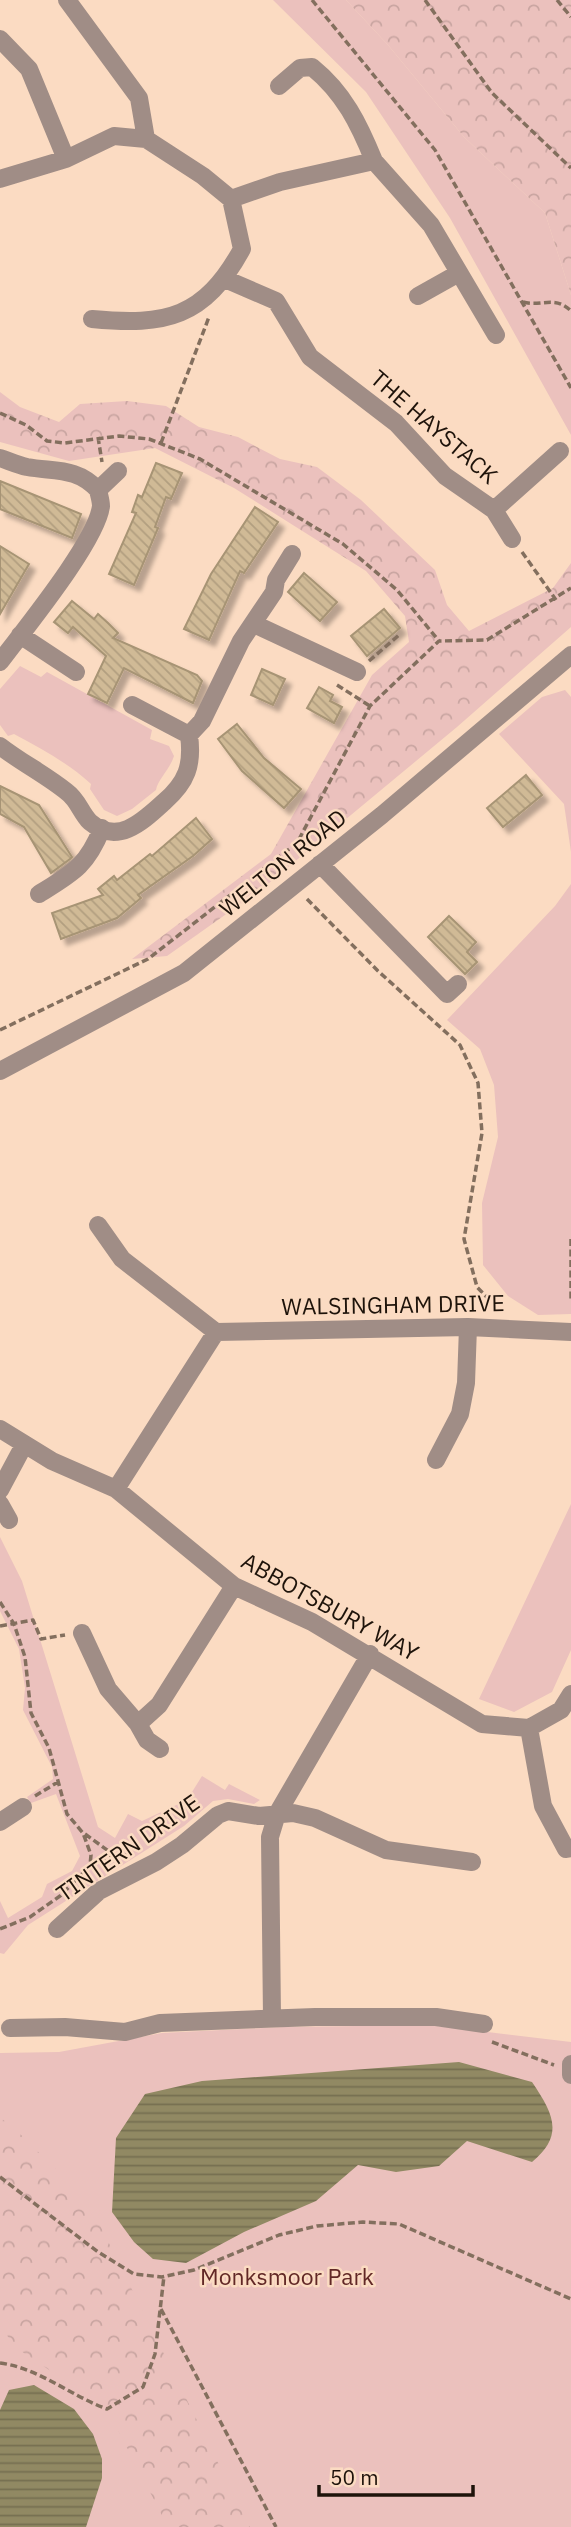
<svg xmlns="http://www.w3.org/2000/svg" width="571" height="2527" font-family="'IBM Plex Sans',sans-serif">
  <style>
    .green { fill: #ebc1bd }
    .forest { fill: url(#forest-crowns) }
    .water { fill: url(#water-rules) }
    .building { fill: url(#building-back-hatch); stroke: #a79474; stroke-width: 2; filter: url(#shadow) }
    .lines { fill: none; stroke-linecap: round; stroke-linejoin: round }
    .path { stroke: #836f5e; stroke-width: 3.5; stroke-dasharray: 7 3.5; stroke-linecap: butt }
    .minor { stroke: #a08d86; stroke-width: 18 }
    .labels { text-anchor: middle; stroke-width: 5; stroke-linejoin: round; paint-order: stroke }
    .street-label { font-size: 23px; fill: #1e130a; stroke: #fbdbc2 }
    .park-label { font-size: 23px; fill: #622826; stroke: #fbdbc2 }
  </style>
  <defs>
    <pattern id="forest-crowns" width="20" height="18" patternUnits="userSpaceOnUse" patternTransform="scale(1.75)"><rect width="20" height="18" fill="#ebc1bd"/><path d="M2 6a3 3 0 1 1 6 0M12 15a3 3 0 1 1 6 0" fill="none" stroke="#c9a5a1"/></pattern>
    <pattern id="water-rules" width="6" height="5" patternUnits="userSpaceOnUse" patternTransform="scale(1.75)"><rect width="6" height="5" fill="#918963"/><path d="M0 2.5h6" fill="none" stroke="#766f50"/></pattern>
    <pattern id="building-back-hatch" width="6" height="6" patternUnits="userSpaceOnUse" patternTransform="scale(1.75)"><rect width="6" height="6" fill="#d0ba96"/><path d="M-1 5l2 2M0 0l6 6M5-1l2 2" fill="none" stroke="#b29f80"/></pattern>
    <filter id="shadow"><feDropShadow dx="6" dy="6" stdDeviation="2" flood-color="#0004"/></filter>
  </defs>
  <rect width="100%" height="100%" fill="#fbdbc2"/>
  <path class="green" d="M273,0H346L388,45L464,137L545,213L571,295V435L450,218L366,92Z
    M20,666L41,677L47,672L152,730L150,739L169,746L174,756C169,771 158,779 156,790L132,809L117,816L104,810L90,789L91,784C68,763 42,749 14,734L8,736L0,725V689Z
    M565,690L571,697V852L564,804L499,734L542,697Z
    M571,884V1314L538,1315L508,1296L483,1265L482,1203L498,1137L494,1085L480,1049L447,1020L555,906Z
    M571,1504V1650L552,1692L514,1712L479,1699Z
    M0,1537L22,1581L98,1827L115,1838L128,1814L142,1821L187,1800L202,1776L225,1790L229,1784L260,1800L254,1804L228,1799L213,1801L184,1826L28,1925L4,1954L0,1953V1901L8,1918L42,1897L47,1884L72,1871L80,1856L56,1794L31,1803L27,1797L53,1779L52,1767L23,1710L25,1688L19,1649L0,1611Z
    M429,2025L571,2042V2527H0V2053L59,2052L162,2033L283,2027Z"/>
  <path class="forest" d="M346,0H571V295L545,213L464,137L388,45Z
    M0,392L20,407L59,422L80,404L127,401L166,406L199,427L238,437L280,459L317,467L361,500L435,570L447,605L469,631L553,588L571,563V627L457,727L263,888L167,956L132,959L271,854L372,675L409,642L405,616L366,571L234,488L155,448L69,461L0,442Z
    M0,2118L10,2124L88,2201L250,2527H168L107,2409L15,2347L0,2325Z"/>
  <path class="water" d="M459,2062L532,2082C553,2113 565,2135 532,2162L467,2141L439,2166L396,2172L358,2165L316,2201L244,2232L186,2263L153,2259L134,2242L112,2212L116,2138L145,2094L202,2081Z
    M34,2385L74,2409L93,2434L102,2459V2478L86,2527H0V2410L9,2390Z"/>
  <path class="building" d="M156,463L182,473L171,499L166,497L155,527L158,528L134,585L109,574L136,513L132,512L138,495L142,497Z
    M0,481L81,514L72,538L0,509Z
    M255,507L278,522L244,573L240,571L209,640L184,629L211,574Z
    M0,546L29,564L0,614Z
    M304,573L337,602L320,621L288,592Z
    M72,601L94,619L98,614L108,623L118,633L113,638L197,675L202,681L193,703L124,668L107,703L88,694L106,656L73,627L68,633L54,622Z
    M384,609L400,628L367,656L351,636Z
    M262,669L285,679L273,705L251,695Z
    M319,687L333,695L330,701L342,707L334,723L307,708Z
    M237,724L264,758L301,789L284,808L242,771L218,739Z
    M526,775L542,795L503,827L487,808Z
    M0,786L39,805L72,857L70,859L51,873L24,827L0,814Z
    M196,818L212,839L193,856L138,895L141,898L117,918L61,939L52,913L103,895L98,889L114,876L117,880L150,854L152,856Z
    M449,916L476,942L467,952L477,962L465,974L428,937Z"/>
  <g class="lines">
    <path class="path" d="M312,0L435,150L571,388
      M425,0L492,93L571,168
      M557,0L571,17
      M523,302C542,307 555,295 571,311
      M0,413L26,425L47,441L65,443L119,436L149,439L200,459L343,544L397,590L439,641
      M98,437L102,462
      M161,443L209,317
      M522,552L556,600
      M369,661L399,635
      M337,685L370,706
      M307,899L378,971L460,1045L478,1083L482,1133L464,1239L477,1287L499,1310
      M0,1030L148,959L297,843L370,706L439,641L487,640L571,588
      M571,1239V1300
      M0,1602L14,1624L25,1657L31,1713L49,1748L67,1814L83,1833L91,1855L90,1866L60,1896L30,1917L0,1929
      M0,1626L33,1620L41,1639L65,1635
      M35,1796L58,1782
      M85,1834L114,1855H130
      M90,1866L113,1855
      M492,2042L554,2065
      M0,2177L98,2252L134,2274L162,2277L194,2270L279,2235L317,2226L363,2222L399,2224L571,2299
      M161,2309L276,2527
      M0,2363C39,2368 71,2396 107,2409L143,2387L155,2354L164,2276"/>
    <path class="minor" d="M67,0L139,98L146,139
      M0,39L29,69L66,159
      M279,86L300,68L312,67C344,93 359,124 374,161
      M0,179L66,159L114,136L146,139L203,176L231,199L242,249C204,318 166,326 92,319
      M231,199L280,182L374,161L431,225L496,335
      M225,279L276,301L310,357L396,423L445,476L494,510L512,539
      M418,296L459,273
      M0,458C9,461 18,465 27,467C55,472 77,467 98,490
      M494,510L560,451
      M254,624L357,672
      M20,635L76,672
      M0,662C23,631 97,541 101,506C101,501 99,495 98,490L118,471
      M132,705L189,735
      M0,746C22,763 46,775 67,792C78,800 81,813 90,822C118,846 143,821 164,802C187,782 193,765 189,735L202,721L241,641L274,592L276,580L292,554
      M320,864L447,994L458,984
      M39,894C73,873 87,866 102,828
      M0,1071L184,973L382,815L571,655
      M98,1225L122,1259L216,1332L468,1327L571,1332
      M0,1429L52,1461L116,1489L234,1586L312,1622L482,1724L529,1728L561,1710L571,1694
      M436,1460L460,1414L466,1383L468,1327
      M116,1489L216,1332
      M0,1490L24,1445
      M0,1504L9,1520
      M82,1633L108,1689L138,1724L147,1740L160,1749
      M138,1724L159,1705L234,1586
      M529,1728L543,1806L566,1849L571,1848
      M0,1822L23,1807
      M57,1929L99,1891L156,1862L182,1845L218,1815L228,1811L259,1816L293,1813L315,1818L386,1850L472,1862
      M272,2018L270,1837L277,1814L370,1654
      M10,2028L65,2027L125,2032L160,2023L315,2017H436L484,2024
      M571,2064V2075"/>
  </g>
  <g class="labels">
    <g class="street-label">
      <text transform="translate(434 427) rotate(41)" y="8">THE HAYSTACK</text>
      <text transform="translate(283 863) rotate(-39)" y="8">WELTON ROAD</text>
      <text transform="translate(393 1305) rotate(-1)" y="8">WALSINGHAM DRIVE</text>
      <text transform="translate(330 1607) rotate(29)" y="8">ABBOTSBURY WAY</text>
      <text transform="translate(128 1848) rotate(-35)" y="8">TINTERN DRIVE</text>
    </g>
    <g class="park-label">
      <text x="287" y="2285">Monksmoor Park</text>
    </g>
  </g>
  <path d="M319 2485v10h154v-10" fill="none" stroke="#1e130a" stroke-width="3.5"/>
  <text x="330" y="2485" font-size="21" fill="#1e130a" stroke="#fbdbc2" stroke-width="5" paint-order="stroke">50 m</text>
</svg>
